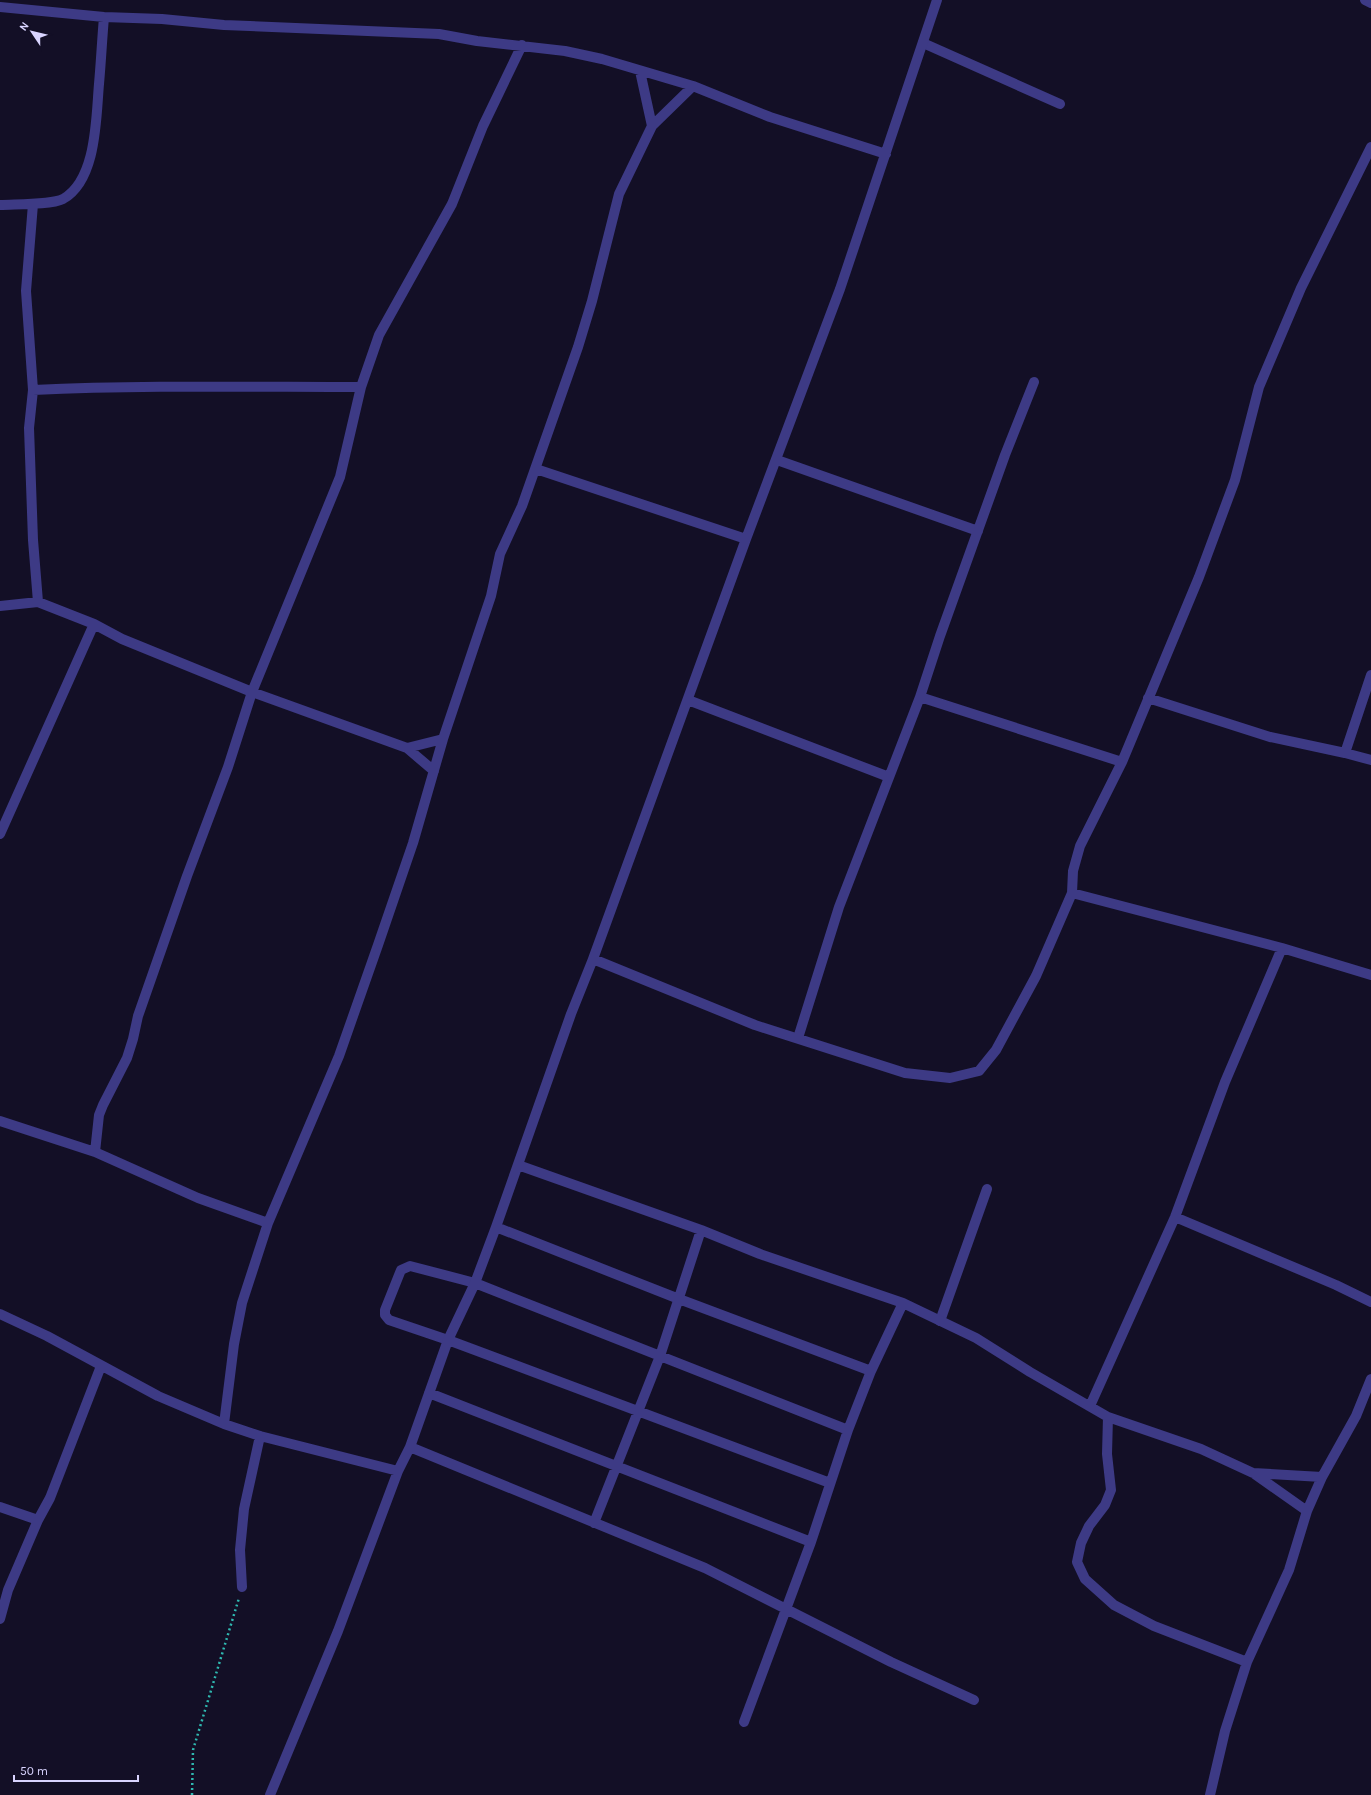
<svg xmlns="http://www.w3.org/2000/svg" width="1371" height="1795" font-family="Karla,sans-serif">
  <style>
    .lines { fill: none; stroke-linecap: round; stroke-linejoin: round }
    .path { stroke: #2fb8b0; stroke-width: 2.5; stroke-dasharray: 2 3; stroke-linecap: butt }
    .service { stroke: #3d3a85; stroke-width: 10 }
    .minor { stroke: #3d3a85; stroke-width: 10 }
  </style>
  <rect width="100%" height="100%" fill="#130f26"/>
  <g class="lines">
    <path class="path" d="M192,1795L193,1750L239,1598"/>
    <path class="service" d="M923,43L1060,104
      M940,1321L987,1189
      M448,1340L389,1320L385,1315V1310L401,1270L410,1266L475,1283"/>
    <path class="minor" d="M1365,0L1371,3
      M0,7L104,17L162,19L224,25L439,34L477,41L565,51L602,59L693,86L770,117L886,154
      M640,71L652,126
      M33,204L26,291L33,390L29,428L33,540L38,602
      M0,205C15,204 51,205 63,199C97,180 96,117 99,84C101,62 102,40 104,17
      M33,390C142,385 251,387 361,387
      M777,460L978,531
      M536,469L746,539
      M0,606L38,602L94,624L122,639L252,692L340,477L361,387L379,335L452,204L483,126L522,45
      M920,697L1122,762
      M1148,698L1270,737L1345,753L1371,760
      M688,700L889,777
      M407,748L443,739
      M1345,753L1371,675
      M0,834L94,624
      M1072,893L1282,948L1371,975
      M593,959L755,1025L905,1073L950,1078L979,1071L996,1050L1036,976L1072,893L1073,871L1080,846L1122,762L1199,577L1235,480L1259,387L1301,288L1371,147
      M798,1038L839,907L920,697L940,636L1005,455L1034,382
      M0,1121L95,1152L198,1198L268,1223L242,1303L234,1344L224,1424
      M95,1152L99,1115L103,1105L127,1058L133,1039L138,1016L187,876L228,767L252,692L407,748L434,771
      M518,1165L701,1230L760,1254L903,1303L976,1338L1030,1372L1108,1417L1201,1449L1253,1473L1307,1511
      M1175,1217L1336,1285L1371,1302
      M268,1223L339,1056L378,945L413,843L443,739L491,596L500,554L522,506L578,347L592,301L619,194L652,126L693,86
      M496,1227L679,1299L871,1371
      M475,1283L848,1430
      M0,1314L47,1336L158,1396L224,1424L260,1436L398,1471
      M448,1340L830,1483
      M429,1393L811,1542
      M1090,1406L1175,1217L1225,1082L1282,948
      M1108,1417L1107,1454L1111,1490L1105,1505L1089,1526L1081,1543L1077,1562L1085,1579L1114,1605L1154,1626L1247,1662
      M410,1447L705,1568L891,1662L974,1700
      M1253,1473L1322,1477
      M0,1507L38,1520
      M594,1523L660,1356L701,1230
      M242,1587L240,1550L244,1509L260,1436
      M0,1619L8,1590L38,1520L50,1498L101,1366
      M744,1722L811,1542L848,1430L871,1371L903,1303
      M270,1795L338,1631L398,1471L410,1447L448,1340L475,1283L496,1227L571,1014L593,959L746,539L840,289L937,0
      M1210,1795L1225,1731L1247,1662L1289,1570L1307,1511L1322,1477L1356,1416L1371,1379"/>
  </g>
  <g transform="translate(32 32) rotate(305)" stroke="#130f26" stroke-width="3" paint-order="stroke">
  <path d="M0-3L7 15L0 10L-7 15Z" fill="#d9d4ff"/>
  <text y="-6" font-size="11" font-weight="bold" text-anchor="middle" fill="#d9d4ff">N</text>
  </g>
  <path d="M14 1775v6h124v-6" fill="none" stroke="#d9d4ff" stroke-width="2"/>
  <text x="20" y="1775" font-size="12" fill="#d9d4ff" stroke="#130f26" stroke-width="3" paint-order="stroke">50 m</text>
</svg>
